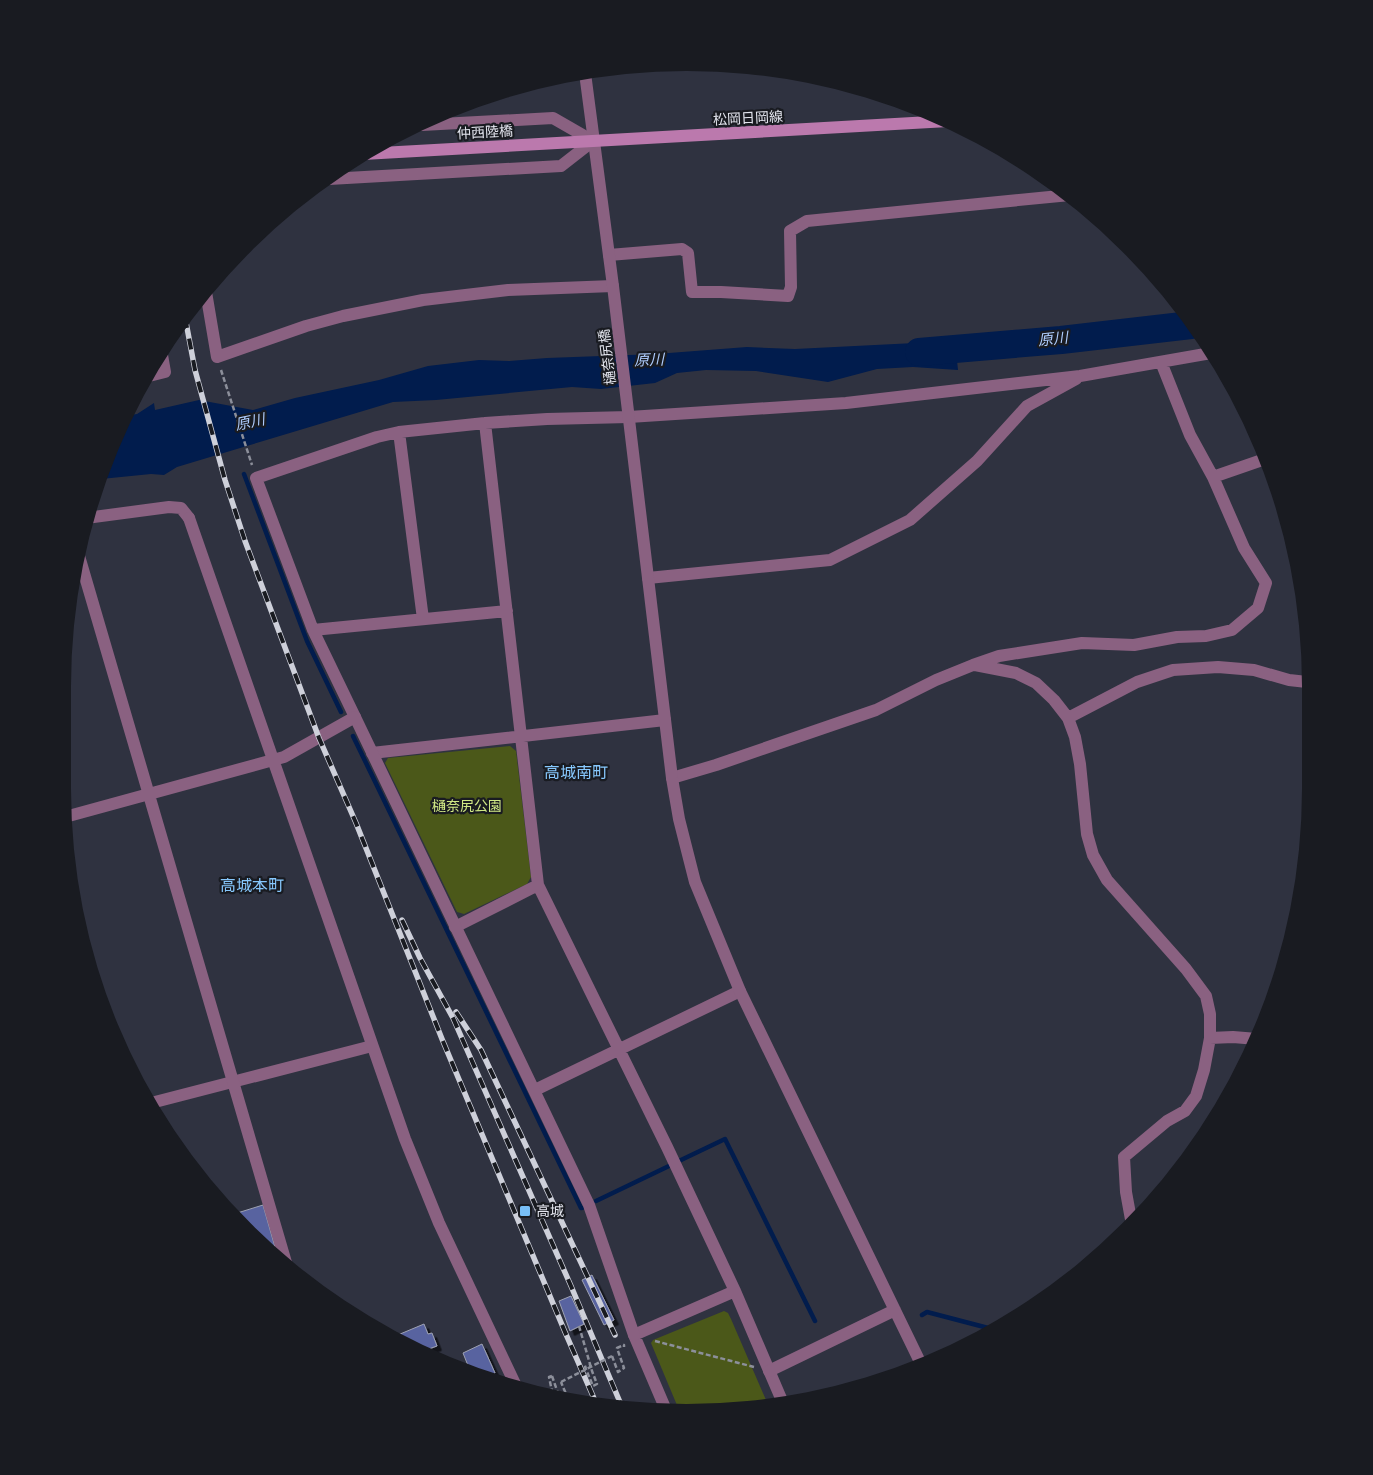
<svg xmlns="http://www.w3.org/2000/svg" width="1373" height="1475" font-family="Quicksand,'Noto Sans JP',sans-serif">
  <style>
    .green { fill: #4b5819 }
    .water { fill: #011c4d }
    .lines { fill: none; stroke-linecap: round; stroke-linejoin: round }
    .stream { stroke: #011c4d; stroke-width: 4.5 }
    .river { stroke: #011c4d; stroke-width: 28 }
    .building { fill: #5863a0; stroke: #9ea2b3; filter: url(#shadow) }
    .path { stroke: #8c8f9a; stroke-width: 2.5; stroke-dasharray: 5 2.5; stroke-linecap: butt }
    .minor { stroke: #8a6181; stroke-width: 12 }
    .tertiary { stroke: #8a6181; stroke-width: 12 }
    .secondary { stroke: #bb79ad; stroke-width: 12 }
    .rail-casing { stroke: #ced0da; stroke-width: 5.5 }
    .rail { stroke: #191b21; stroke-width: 4; stroke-dasharray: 11; stroke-linecap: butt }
    .path-bridge { stroke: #8c8f9a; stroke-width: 2.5; stroke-dasharray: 5 2.5; stroke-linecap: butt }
    .poi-dot { fill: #78bff8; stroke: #191b21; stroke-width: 2 }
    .labels { text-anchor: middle; stroke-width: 4.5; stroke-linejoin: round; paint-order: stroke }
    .street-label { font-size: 14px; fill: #e3e5ee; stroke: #191b21 }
    .park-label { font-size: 14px; fill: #d0e885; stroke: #191b21 }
    .poi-label { font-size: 14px; fill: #e3e5ee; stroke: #191b21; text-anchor: start }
    .water-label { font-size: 15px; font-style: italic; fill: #aeccfd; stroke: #191b21 }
    .quarter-label { font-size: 16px; fill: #87c8fd; stroke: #191b21 }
  </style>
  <defs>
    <filter id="shadow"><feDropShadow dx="4.5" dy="4.5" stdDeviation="0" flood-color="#0009"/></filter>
  </defs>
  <rect width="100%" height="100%" fill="#2f3240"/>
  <path class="green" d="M510,746L516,751L531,877L527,884L464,914L457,912L385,763L388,758Z
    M724,1311L728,1313L731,1319L769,1407L679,1410L651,1343L653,1340Z"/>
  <path class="water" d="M955,341L958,370L913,367L877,369L828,382L756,371L706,370L677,373L655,383L601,389L572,387L436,400L393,402L177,467L164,475L151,474L101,479L125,416L137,414L154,403L155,410L199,400L253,410L295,398L379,380L428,366L479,360L509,361L547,358L656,354L747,347L795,349Z"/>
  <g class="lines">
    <path class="stream" d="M244,474L307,641L341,712
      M353,736L581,1208H582
      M681,1160L725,1139L815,1321
      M596,1201L669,1166
      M922,1315L927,1312L992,1329"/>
    <path class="river" d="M919,352L1061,340L1191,325"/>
  </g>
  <path class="building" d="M263,1205L279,1261L234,1214Z
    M592,1275L614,1320L604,1325L582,1280Z
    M571,1296L584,1324L570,1331L559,1301Z
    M424,1324L428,1334L432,1333L437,1346L426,1350L393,1337Z
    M482,1344L495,1373L488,1376L469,1368L463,1353Z"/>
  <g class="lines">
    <path class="path" d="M221,370L252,465
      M579,1326L592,1371L597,1384L593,1386L585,1367L590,1365
      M655,1341L754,1367
      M612,1356L618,1372L624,1368L617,1348L624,1345V1347
      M552,1376L559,1396L566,1394L561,1382
      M552,1376L549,1377L553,1396"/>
    <path class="minor" d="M329,179L561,166L593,141L553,118L422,125
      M609,255L682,249L688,253L692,292H721L788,296L791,287L790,231L807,221L1070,195
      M206,292L217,357L306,326L343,316L423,300L508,290L613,286
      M149,376L165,372L162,355
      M485,423L538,885L667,1147L735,1291L783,1403
      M399,432L423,619
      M1213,477L1265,459
      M86,518L169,507L181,508L189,518
      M648,578L830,560L910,520L977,461L1027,406L1076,379
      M313,630L507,611
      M975,665L1016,673L1036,683L1054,700L1068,718L1075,737L1080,764L1087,834L1093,855L1107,880L1186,969L1206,996L1210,1014V1038L1204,1070L1196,1096L1185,1111L1167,1121L1124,1157L1126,1192L1132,1225
      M355,717L313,630L256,478L377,437L399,432L485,423L547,419L629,417L846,403L1080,376L1211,353
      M1068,718L1137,682L1173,670L1218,667L1254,670L1289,680L1307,682
      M372,753L665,720
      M672,778L716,765L876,710L936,680L973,665L999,656L1082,643L1134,645L1177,637L1206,636L1232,630L1258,608L1266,583L1244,548L1213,477L1190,435L1161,362
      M455,927L538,885
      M1210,1038L1233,1037L1257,1039
      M535,1090L740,991
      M151,1103L372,1046
      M666,1410L634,1335L735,1291"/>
    <path class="tertiary" d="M585,73L613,286L672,778L679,819L695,882L740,991L922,1366
      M189,518L405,1139L439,1223L517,1388
      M79,556L287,1266
      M65,817L284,757L355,717L589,1205L634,1335
      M769,1371L895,1310"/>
    <path class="secondary" d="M363,154L948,121"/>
    <g class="rail-casing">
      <path id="rail" d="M185,317L195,370L225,480L245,541L319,738L356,823L442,1039L565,1332L596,1403
        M402,920L420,958L453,1018L571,1286L622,1407
        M456,1012L481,1050L615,1335"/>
    </g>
    <use href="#rail" class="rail"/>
    <path class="path-bridge" d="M561,1382L612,1356"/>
  </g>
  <rect class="poi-dot" x="519" y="1205" width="12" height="12" rx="2.5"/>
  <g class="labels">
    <g class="street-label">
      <text transform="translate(748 118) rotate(-3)" y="5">松岡日岡線</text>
      <text transform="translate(485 132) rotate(-3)" y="5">仲西陸橋</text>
      <text transform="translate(607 357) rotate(-97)" y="5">樋奈尻橋</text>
    </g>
    <g class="park-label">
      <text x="467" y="811">樋奈尻公園</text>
    </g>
    <g class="poi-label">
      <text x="536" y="1216">高城</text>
    </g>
    <g class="water-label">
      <text transform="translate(1053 339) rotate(-6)" y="5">原川</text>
      <text transform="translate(649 360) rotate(-2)" y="5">原川</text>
      <text transform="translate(250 422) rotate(-12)" y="5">原川</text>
    </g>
    <g class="quarter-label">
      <text x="576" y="778">高城南町</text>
      <text x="252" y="891">高城本町</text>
    </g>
  </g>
  <path d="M0 0H1373V1475H0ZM686 71H687A615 615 0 0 1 1302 686V789A615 615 0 0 1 687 1404H686A615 615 0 0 1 71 789V686A615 615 0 0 1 686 71Z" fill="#191b21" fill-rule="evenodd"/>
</svg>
